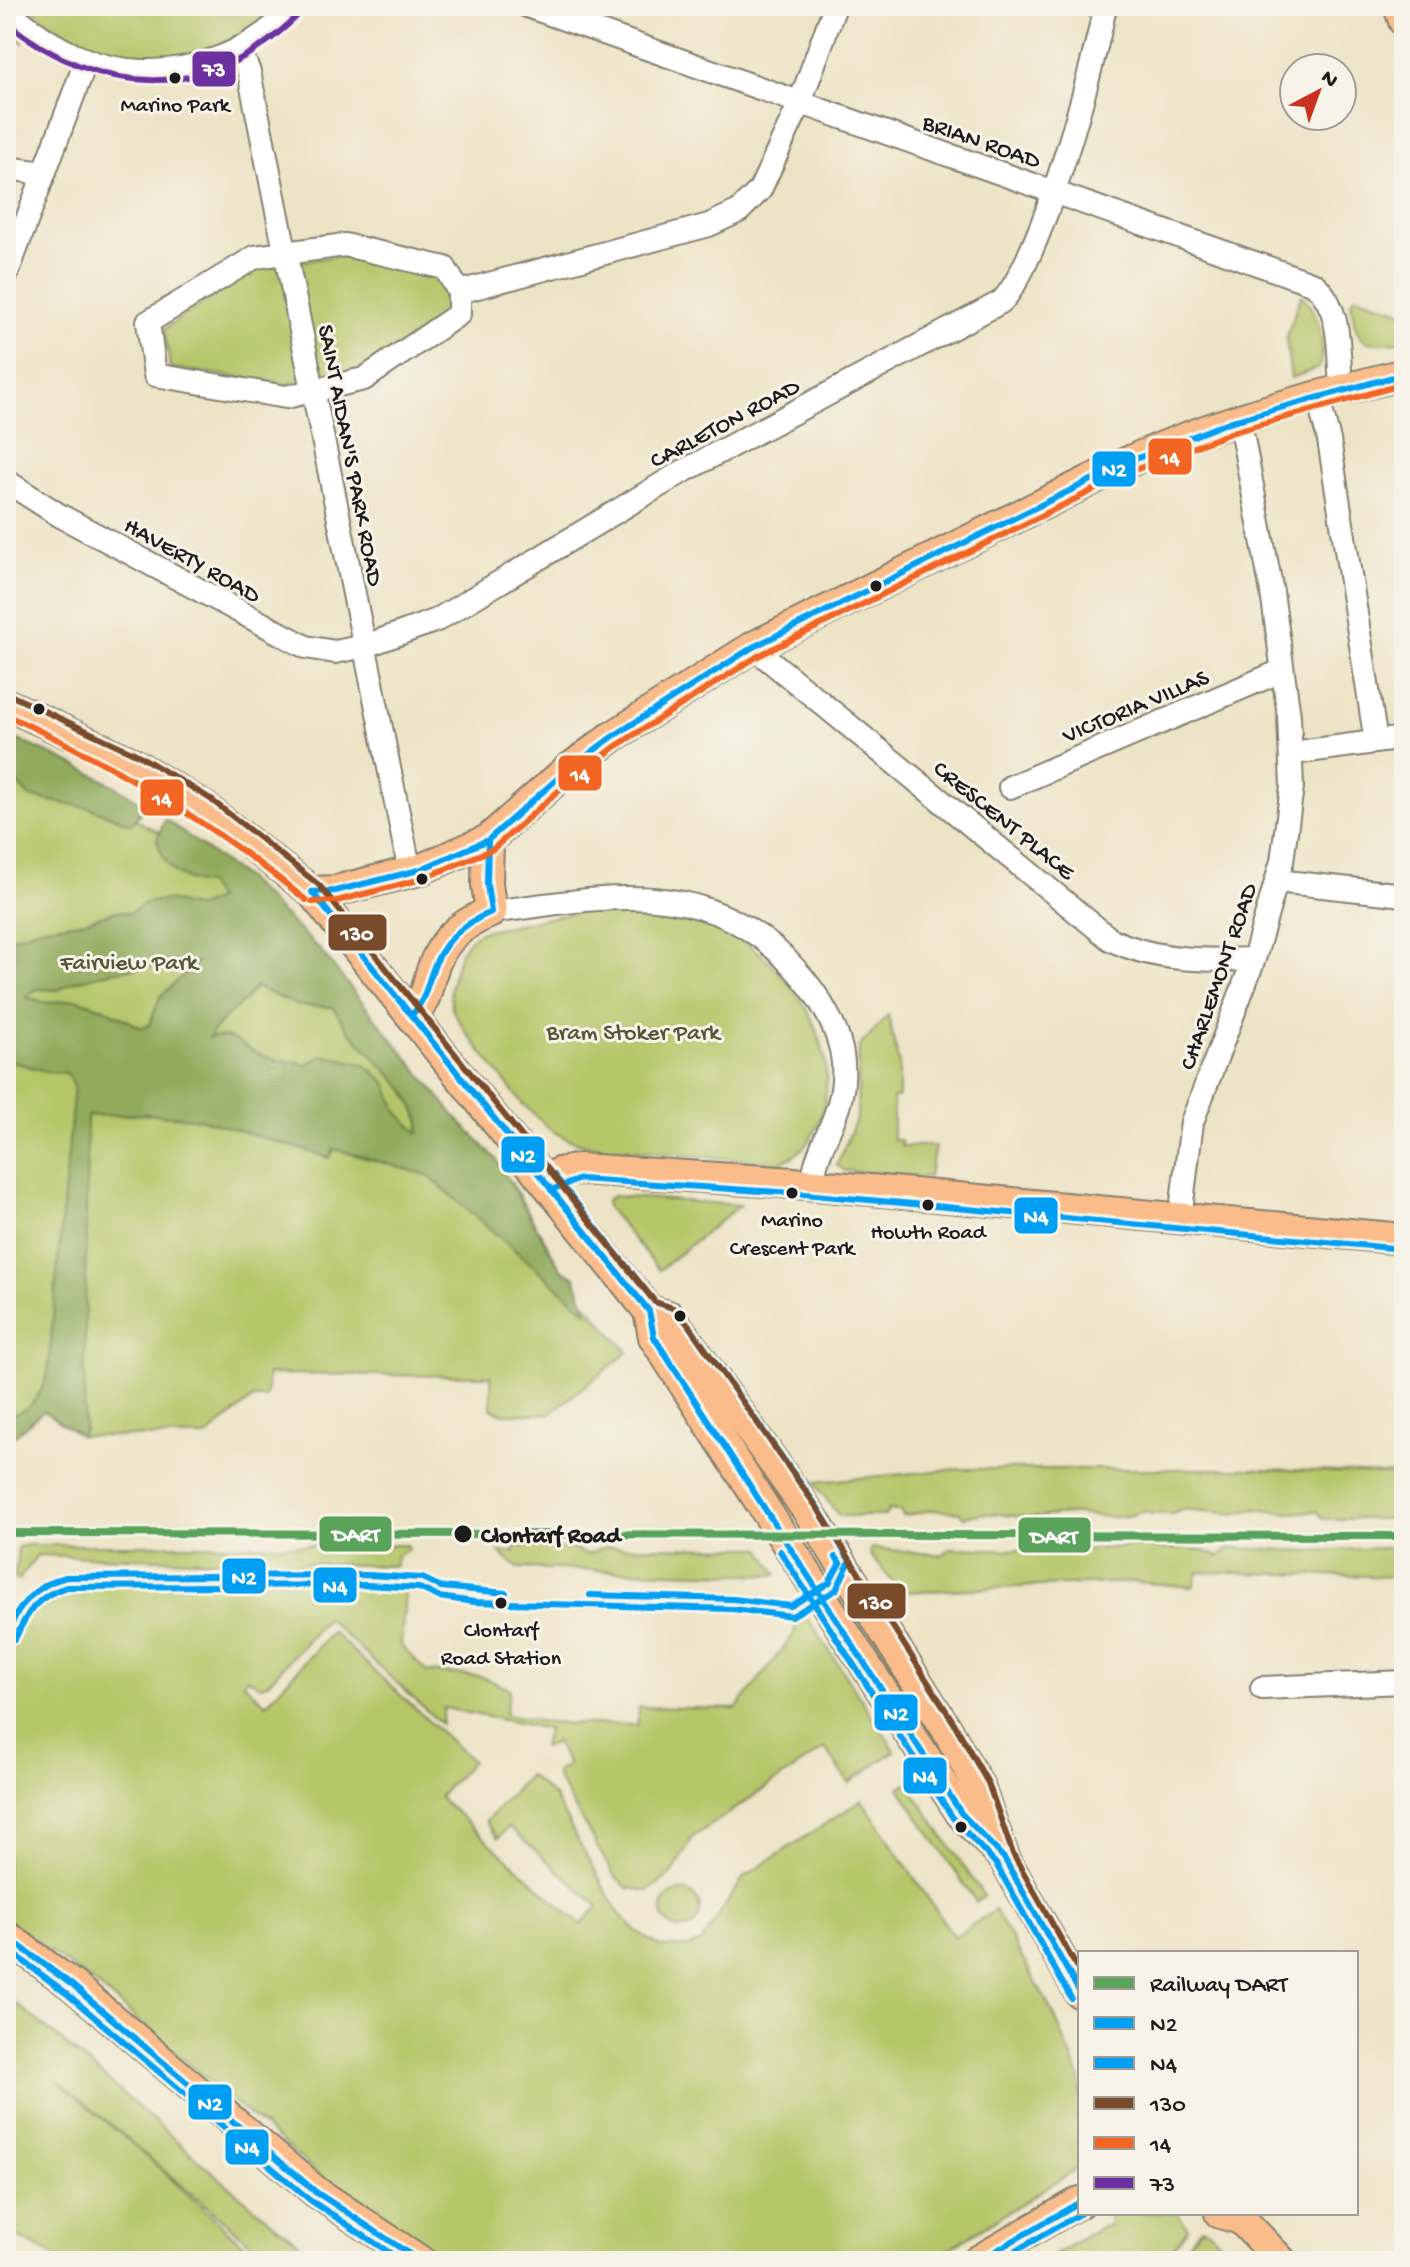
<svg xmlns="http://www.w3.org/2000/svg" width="1410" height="2267" font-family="'Gochi Hand',sans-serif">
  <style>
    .green { fill: #b5c669; stroke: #687142; stroke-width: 2 }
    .forest { fill: #90ab5d; stroke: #56643c; stroke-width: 2; fill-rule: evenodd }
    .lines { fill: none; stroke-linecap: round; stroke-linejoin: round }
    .highway-tunnel { stroke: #c3bba3; stroke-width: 34; stroke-dasharray: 34 17; stroke-linecap: butt }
    .minor-casing { stroke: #848070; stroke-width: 26 }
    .major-casing { stroke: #848070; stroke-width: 34 }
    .minor { stroke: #fff; stroke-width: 22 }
    .major { stroke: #f9bc8a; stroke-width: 30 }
    .bus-1-casing { stroke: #f7f3e8; stroke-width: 12 }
    .bus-2-casing { stroke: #f7f3e8; stroke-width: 12 }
    .bus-3-casing { stroke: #f7f3e8; stroke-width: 12 }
    .bus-4-casing { stroke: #f7f3e8; stroke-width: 12 }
    .bus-5-casing { stroke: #f7f3e8; stroke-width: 12 }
    .bus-1 { stroke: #019ff4; stroke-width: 6 }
    .bus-2 { stroke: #019ff4; stroke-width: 6 }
    .bus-3 { stroke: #7a4b2a; stroke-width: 6 }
    .bus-4 { stroke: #f26522; stroke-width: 6 }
    .bus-5 { stroke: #6c30a1; stroke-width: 6 }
    .rail-1-casing { stroke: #f7f3e8; stroke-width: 14 }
    .rail-1 { stroke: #59a35b; stroke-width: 8 }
    .bus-dot { fill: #1c1c1c; stroke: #f7f3e8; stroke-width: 3 }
    .labels { text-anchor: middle; stroke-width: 6; stroke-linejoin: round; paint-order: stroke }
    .bus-label { font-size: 22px; fill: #1c1c1c; stroke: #f7f3e8 }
    .street-label { font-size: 24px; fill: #1c1c1c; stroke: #f7f3e8 }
    .park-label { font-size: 24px; fill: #525837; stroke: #f7f3e8 }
    .stop-label { font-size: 24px; font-weight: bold; fill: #1c1c1c; stroke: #f7f3e8; text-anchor: start }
    .line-badge { stroke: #f7f3e8; stroke-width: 3 }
    .badge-label { font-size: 22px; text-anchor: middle; font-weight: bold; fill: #fff }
  </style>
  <rect width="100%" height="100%" fill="#f7f3e8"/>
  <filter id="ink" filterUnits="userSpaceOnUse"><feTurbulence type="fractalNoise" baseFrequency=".0125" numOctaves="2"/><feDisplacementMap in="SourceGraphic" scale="16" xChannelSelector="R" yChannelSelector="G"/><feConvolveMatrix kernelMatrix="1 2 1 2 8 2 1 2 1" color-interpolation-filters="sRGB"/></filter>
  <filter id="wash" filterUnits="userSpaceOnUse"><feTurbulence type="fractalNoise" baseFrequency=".006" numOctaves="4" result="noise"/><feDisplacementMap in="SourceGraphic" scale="32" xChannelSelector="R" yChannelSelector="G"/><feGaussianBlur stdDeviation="1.8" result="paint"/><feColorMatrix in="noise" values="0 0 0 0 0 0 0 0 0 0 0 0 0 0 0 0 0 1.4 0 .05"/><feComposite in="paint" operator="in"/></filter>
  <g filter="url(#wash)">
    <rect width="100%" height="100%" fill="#ede3c5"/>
    <path class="green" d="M28,6H279C268,14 257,25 245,32C175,72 86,60 28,6Z
      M342,255L437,272L448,313L360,372L287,384L170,368L164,329L256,268Z
      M1301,295C1320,313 1326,344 1319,368L1291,378L1286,339Z
      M1356,296L1404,312V341C1360,346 1357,346 1351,301Z
      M6,752L163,834L293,953L483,1184L511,1182L561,1269L575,1277L582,1300L628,1352L549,1414H503L491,1409V1376L268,1374L266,1398H253L206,1437L81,1436L43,1411L6,1415Z
      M588,910C639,913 699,912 743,941C802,980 847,1057 817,1126C811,1142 797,1157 779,1163L588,1146L567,1139L550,1130L522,1103L466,1032L452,1009L450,988L460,952L472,937L482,931Z
      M888,1015L899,1064V1097L893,1098V1140H901V1146H935L929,1177L845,1171L837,1165L857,1117L859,1047Z
      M613,1196L740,1205L659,1270L607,1207L606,1200Z
      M958,1469H1266L1404,1475V1519H1323L1317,1511L1290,1513L1254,1509L1234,1514L1184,1509L1172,1514H1152L1144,1511C1119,1521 1101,1516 1076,1514C1062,1513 1046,1517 1032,1517C1001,1517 996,1509 964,1517L959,1512L932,1510L903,1516L901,1511L888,1510L885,1516H839L814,1482Z
      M29,1545H407L408,1549L397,1556L395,1566L37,1555L19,1580L15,1579L18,1547Z
      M515,1546L574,1549L587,1555L605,1547L761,1548L777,1575L518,1568L498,1552H515Z
      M1142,1546C1174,1555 1188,1541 1219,1557L1229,1548L1313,1551L1404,1547V1577L1198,1572L1193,1587L1135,1582L901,1592L870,1554L871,1548L942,1555L951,1548L1062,1551Z
      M190,1581L406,1582L401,1646L427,1672L480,1676L510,1689L505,1715L549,1723L637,1725L639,1707L736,1709L794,1634L797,1615L803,1611L895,1751L849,1783L825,1748L693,1837L672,1874L648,1891L627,1888L613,1874L558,1779L556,1772L568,1765L556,1742L543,1748L547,1729L444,1708L441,1724L327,1618L267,1684L261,1686L247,1678L243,1683L266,1704L332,1632L472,1761L439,1797L581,1925L598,1906L509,1827L498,1838L486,1821L529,1775L554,1797L618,1912L635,1930L661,1947H689L701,1942L744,1877L862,1800L954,1937L995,1910L1054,2015L1080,2078V2167L929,2261H452L341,2193L105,1992L6,1919V1653L28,1604L50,1586Z
      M907,1783L984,1896L976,1902L899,1788Z
      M662 1910a19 19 0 1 1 38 0a19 19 0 1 1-38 0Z
      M6,1996C115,2080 212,2180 323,2261H272L56,2080L119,2131L261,2261H64L6,2231Z
      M1109,2213H1177L1188,2228L1163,2261H1044L1101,2227L1110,2225Z
      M1201,2228L1209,2231L1240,2261H1173Z"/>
    <path class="forest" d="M6,735C32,746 133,787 144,809L131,824L90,808L30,797L6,771Z
      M165,819L246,879L319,949L454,1115L496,1159L561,1269L575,1277L587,1312L427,1175L334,1149L330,1158L201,1119L149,1114L87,1116L84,1429L81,1436L43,1411L6,1443V1415C30,1414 42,1393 48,1372L74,1086L67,1073L48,1072L6,1060V940L39,928L86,921L115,911L130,913L147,902L168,900L197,908L217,899L207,884C178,882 163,866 157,839ZM185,961L197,962L160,997L149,1025L142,1028L104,1008L75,999L48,1003L26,997L37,989L59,990L73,982L111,972ZM255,987L299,1006L333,1007L348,1030L405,1090L420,1120L419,1133L398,1113L386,1082L364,1064L323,1055L307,1065C293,1061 282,1061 269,1058C246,1052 236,1031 209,1038C220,1016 243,1008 255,987Z"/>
  </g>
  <g filter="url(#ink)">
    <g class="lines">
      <path class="highway-tunnel" d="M6,35L26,6"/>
      <g class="minor-casing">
        <path id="minor" d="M527,6L1314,284C1343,309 1338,355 1341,389
          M6,9C31,30 53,47 84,59C152,87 247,64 293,6
          M239,48L249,72L410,872
          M6,168L44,173
          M345,245L445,268L459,292V314L364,379L286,397L155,375L148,322L255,257Z
          M6,276L86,61
          M459,292L709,225L739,211L760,190L799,105L835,6
          M1317,395L1329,440L1376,742
          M6,481L59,515L306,647L335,652L365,646L437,620L680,473L1001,302C1040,265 1094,65 1105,6
          M753,647L1110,939C1154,961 1206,961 1254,959
          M1293,753L1404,738
          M1010,787L1281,671
          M1277,881L1404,895
          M491,912C606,897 711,873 797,971C818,994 841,1031 843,1063C847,1115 817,1139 812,1184
          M1180,1218L1192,1122L1254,959L1282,861L1292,787L1289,716L1272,592L1239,417
          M1262,1688L1404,1682"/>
      </g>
      <g class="major-casing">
        <path id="major" d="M1399,6L1404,21
          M6,704L134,764L204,807L312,892L649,1311L654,1337L961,1813L1004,1858
          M312,892L335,891L419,870L488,840L565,772L612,737L753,647L1128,462C1217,421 1309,398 1404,374
          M412,1015C424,1004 426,993 430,977C440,942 458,925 491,912L487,884L488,840
          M546,1181L559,1173L579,1169L794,1183L1404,1239
          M649,1311L668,1316L679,1329L810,1514L946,1728L979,1787L1004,1858L1080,1993
          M6,1936L72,1985L316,2192L420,2261
          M1220,2213L1241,2219L1281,2261
          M978,2261L1080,2202"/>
      </g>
      <use href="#minor" class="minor"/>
      <use href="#major" class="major"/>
      <g class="bus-1-casing">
        <path id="bus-1" d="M312,892L649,1311L654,1337L961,1813L1004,1858L1080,1993
          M312,892L335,891L419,870L488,840L565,772L612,737L753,647L1128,462L1229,422L1404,374
          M412,1015C423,1003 426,990 431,975C441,943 461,925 491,912L487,884L488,840
          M590,1595L733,1599L791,1606L829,1583L840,1563L836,1557
          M6,1635C19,1605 33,1586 66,1577L367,1575L422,1578L441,1587L506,1593
          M6,1936L72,1985L316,2192L420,2261
          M978,2261L1080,2202"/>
      </g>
      <g class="bus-2-casing">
        <path id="bus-2" d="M551,1190L580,1179L793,1193L1403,1249
          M780,1551L953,1818L996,1864L1071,1998
          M15,1639C27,1612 38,1595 67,1587L367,1585L419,1588L439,1597L474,1602L732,1609L792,1616L836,1590L850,1561L818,1508L687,1323L673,1308L655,1302L554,1175
          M6,1948L66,1993L310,2200L402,2261
          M998,2261L1081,2213"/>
      </g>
      <g class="bus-3-casing">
        <path id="bus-3" d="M10,695L138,755L209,798L319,885L655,1302L673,1308L687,1323L818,1509L954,1723L988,1783L1013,1854L1080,1973"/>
      </g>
      <g class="bus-4-casing">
        <path id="bus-4" d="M6,715C115,764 213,824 306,900
          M312,902L337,901L422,879L493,849L571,780L618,745L758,656L1132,471L1233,432L1404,384"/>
      </g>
      <g class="bus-5-casing">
        <path id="bus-5" d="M6,22C100,99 213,103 300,13"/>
      </g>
      <use href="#bus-1" class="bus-1"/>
      <use href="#bus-2" class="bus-2"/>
      <use href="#bus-3" class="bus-3"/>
      <use href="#bus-4" class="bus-4"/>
      <use href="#bus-5" class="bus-5"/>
      <g class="rail-1-casing">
        <path id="rail-1" d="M6,1533L1404,1536"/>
      </g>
      <use href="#rail-1" class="rail-1"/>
    </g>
  </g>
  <g class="bus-dot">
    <circle cx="175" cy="78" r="7"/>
    <circle cx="876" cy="586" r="7"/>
    <circle cx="39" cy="709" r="7"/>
    <circle cx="422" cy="879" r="7"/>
    <circle cx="792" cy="1193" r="7"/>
    <circle cx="928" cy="1205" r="7"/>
    <circle cx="680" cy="1316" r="7"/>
    <circle cx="463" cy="1534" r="10"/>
    <circle cx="501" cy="1603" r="7"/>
    <circle cx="961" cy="1827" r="7"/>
  </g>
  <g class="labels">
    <g class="bus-label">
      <text x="175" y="111">Marino Park</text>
      <text x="792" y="1226">Marino<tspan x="792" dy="28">Crescent Park</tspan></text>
      <text x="928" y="1238">Howth Road</text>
      <text x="501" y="1636">Clontarf<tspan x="501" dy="28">Road Station</tspan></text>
    </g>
    <g class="street-label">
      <text transform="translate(982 140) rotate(19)" y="8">BRIAN ROAD</text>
      <text transform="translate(724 422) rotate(-28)" y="8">CARLETON ROAD</text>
      <text transform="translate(352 455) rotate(79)" y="8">SAINT AIDAN'S PARK ROAD</text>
      <text transform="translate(193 559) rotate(29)" y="8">HAVERTY ROAD</text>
      <text transform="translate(1135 705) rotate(-23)" y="8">VICTORIA VILLAS</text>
      <text transform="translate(1005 819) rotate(39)" y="8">CRESCENT PLACE</text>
      <text transform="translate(1217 976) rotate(-71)" y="8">CHARLEMONT ROAD</text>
    </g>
    <g class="park-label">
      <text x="129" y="969">Fairview Park</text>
      <text x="633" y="1039">Bram Stoker Park</text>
    </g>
    <g class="stop-label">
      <text x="481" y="1542">Clontarf Road</text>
    </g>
  </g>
  <g class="line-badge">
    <rect x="191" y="50" width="46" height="38" rx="8" fill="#6c30a1"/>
    <rect x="1147" y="437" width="46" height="39" rx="8" fill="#f26522"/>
    <rect x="1091" y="450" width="46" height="38" rx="8" fill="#019ff4"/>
    <rect x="557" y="754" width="46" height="38" rx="8" fill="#f26522"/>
    <rect x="139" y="778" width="46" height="39" rx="8" fill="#f26522"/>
    <rect x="327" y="913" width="61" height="39" rx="8" fill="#7a4b2a"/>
    <rect x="500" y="1135" width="46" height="39" rx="8" fill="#019ff4"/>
    <rect x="1013" y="1196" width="46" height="39" rx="8" fill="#019ff4"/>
    <rect x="318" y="1515" width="75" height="38" rx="8" fill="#59a35b"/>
    <rect x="1017" y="1516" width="75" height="38" rx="8" fill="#59a35b"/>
    <rect x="221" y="1557" width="46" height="38" rx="8" fill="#019ff4"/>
    <rect x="312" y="1566" width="46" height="38" rx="8" fill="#019ff4"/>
    <rect x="846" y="1582" width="61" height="38" rx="8" fill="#7a4b2a"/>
    <rect x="873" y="1693" width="46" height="39" rx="8" fill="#019ff4"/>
    <rect x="902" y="1756" width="46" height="39" rx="8" fill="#019ff4"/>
    <rect x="187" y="2083" width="46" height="38" rx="8" fill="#019ff4"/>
    <rect x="224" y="2128" width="46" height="38" rx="8" fill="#019ff4"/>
  </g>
  <g class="badge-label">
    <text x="214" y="76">73</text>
    <text x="1170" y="464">14</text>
    <text x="1114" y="476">N2</text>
    <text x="580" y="781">14</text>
    <text x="162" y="805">14</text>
    <text x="357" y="940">130</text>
    <text x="523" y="1162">N2</text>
    <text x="1036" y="1223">N4</text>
    <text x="356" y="1541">DART</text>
    <text x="1054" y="1543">DART</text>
    <text x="244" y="1584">N2</text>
    <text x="335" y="1593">N4</text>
    <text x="876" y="1609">130</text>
    <text x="896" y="1720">N2</text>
    <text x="925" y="1783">N4</text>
    <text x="210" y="2110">N2</text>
    <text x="247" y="2154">N4</text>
  </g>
  <rect width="1410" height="2267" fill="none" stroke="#f7f3e8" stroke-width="32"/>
  <rect x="1078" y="1951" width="280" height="264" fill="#f7f3e8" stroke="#9f9d96" stroke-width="2"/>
  <rect x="1094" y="1977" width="40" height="12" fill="#59a35b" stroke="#9f9d96" stroke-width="2"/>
  <text x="1150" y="1991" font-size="24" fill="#1c1c1c">Railway DART</text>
  <rect x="1094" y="2017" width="40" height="12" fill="#019ff4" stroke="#9f9d96" stroke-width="2"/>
  <text x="1150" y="2031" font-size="24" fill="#1c1c1c">N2</text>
  <rect x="1094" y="2057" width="40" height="12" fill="#019ff4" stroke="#9f9d96" stroke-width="2"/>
  <text x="1150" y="2071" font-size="24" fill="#1c1c1c">N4</text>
  <rect x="1094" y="2097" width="40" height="12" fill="#7a4b2a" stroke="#9f9d96" stroke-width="2"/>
  <text x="1150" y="2111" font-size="24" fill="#1c1c1c">130</text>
  <rect x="1094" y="2137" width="40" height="12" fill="#f26522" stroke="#9f9d96" stroke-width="2"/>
  <text x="1150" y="2151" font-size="24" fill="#1c1c1c">14</text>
  <rect x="1094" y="2177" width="40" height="12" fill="#6c30a1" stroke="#9f9d96" stroke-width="2"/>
  <text x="1150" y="2191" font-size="24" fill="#1c1c1c">73</text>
  <g transform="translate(1318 92) rotate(41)"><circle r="38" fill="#f7f3e8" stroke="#9f9d96" stroke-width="2"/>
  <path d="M0-6L14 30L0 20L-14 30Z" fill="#c8321e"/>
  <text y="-12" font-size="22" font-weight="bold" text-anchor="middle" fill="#1c1c1c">N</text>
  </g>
</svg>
